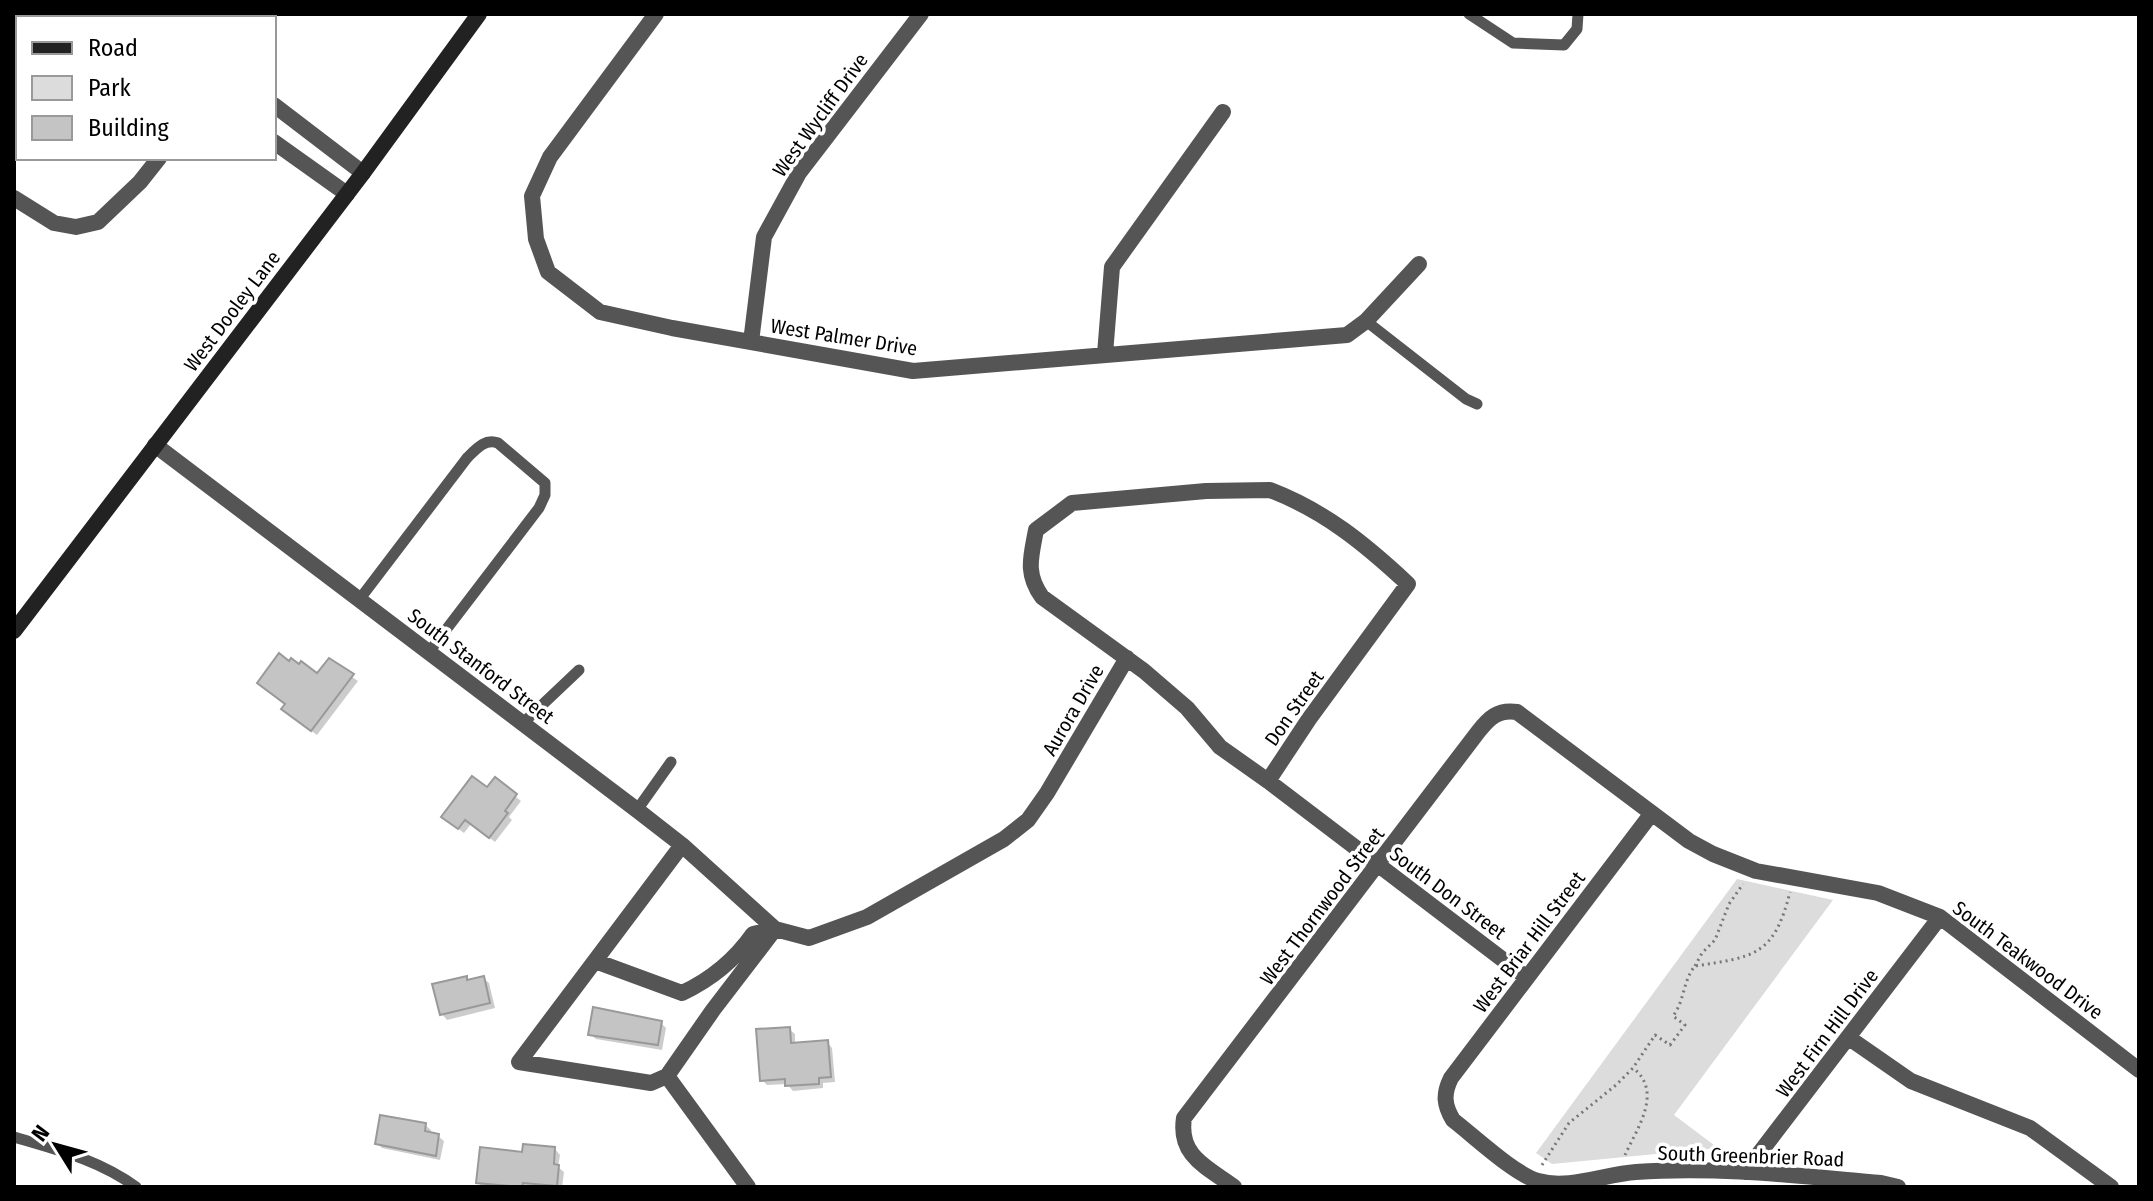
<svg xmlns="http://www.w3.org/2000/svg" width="2153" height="1201" font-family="'Fira Sans Condensed',sans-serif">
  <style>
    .green { fill: #dcdcdc }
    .shadow { fill: #0003 }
    .building { fill: #c4c4c4; stroke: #999; stroke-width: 2 }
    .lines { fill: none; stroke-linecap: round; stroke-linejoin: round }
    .path { stroke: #777; stroke-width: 3; stroke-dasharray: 2 4; stroke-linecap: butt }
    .lane { stroke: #555; stroke-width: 11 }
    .street { stroke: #555; stroke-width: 16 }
    .secondary { stroke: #222; stroke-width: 16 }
    .labels { text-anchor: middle; stroke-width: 7; stroke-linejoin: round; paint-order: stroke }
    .street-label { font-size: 20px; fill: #000; stroke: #fff }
  </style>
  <rect width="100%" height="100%" fill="#fff"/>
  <path class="green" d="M1737,879L1833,900L1674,1115L1718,1148L1552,1164L1536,1153Z"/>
  <path class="shadow" d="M329,661L358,681L317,735L289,714Z
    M495,780L521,801L509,817L512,820L495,842L471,824L464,833L449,822L488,790Z
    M466,978L469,981L483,978L489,983L495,1008L447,1020L442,1014Z
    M661,1023L666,1028L662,1050L596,1039L590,1034Z
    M789,1029L795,1034V1045L827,1042L832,1048L835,1082L823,1083V1088L793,1091L787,1084L767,1085L762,1080Z
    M425,1125L431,1130L430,1134L438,1136L444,1141L440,1160L382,1148L377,1143Z
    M555,1149L560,1155L558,1167L564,1172L562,1187H482L478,1183L524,1154Z"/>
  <path class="building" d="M279,653L289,661L291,658L299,664L301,661L317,673L329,658L354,674L311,731L281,709L285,704L257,683Z
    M472,776L487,787L495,777L517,794L505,811L508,813L489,838L465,820L458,829L441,817Z
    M467,976V980L484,976L490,1003L440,1015L432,984Z
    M593,1007L662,1021L658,1045L588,1035Z
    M790,1027L791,1043L828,1040L831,1077L819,1078V1084L785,1086V1079L760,1081L756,1029Z
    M380,1115L426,1123L425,1131L439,1134L436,1156L375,1144Z
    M523,1144L555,1147L554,1164L559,1165L557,1186L523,1183L522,1187L476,1183L480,1147L522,1152Z"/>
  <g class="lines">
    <path class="path" d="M1695,966L1702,953L1715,940L1729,904L1743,884
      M1625,1155C1636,1130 1664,1092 1633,1068
      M1542,1165L1569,1123L1616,1085L1633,1068L1655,1035L1670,1045L1685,1025L1673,1016C1685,1000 1683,980 1695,966C1754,957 1774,956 1790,892"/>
    <path class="lane" d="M1469,14L1513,43L1564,45L1577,29L1578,14
      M1366,321L1466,399L1477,404
      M359,600L467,458C476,449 485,438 498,443L545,483V495L539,508L429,652
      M523,723L579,670
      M637,810L671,762
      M14,1137C58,1150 99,1160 136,1187"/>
    <path class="street" d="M656,14L550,157L532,196L536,239L548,272L600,312L672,328L913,371L1347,335L1366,321L1419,264
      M262,18L263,14
      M274,105L363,173
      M274,142L347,194
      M14,198L54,223L76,227L98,222L140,182L159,158
      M751,342L764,237L799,173L921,14
      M1105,354L1112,267L1223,112
      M155,445L637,810L682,845L775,929L809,938L867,917L1004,839L1028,820L1047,793L1127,658
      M1270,490C1325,511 1365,544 1408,584L1309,719L1268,781L1220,747L1187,708L1144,671L1042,597C1025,573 1031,557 1036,530L1072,503L1206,491Z
      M1268,781L1527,978
      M1652,813L1451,1078C1443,1094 1444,1105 1453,1120C1474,1136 1514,1174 1538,1181C1569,1190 1605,1174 1636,1172C1717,1166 1800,1176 1881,1183L1898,1187
      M595,961L682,993C712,979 734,961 753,934L775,929
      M1849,1038L1911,1081L2030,1128L2111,1187
      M667,1076L651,1083L519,1062L682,845
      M667,1076L713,1010L775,929
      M667,1076L748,1187
      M1745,1172L1940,917
      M1234,1187C1207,1167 1178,1156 1184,1118L1478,732C1489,718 1498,709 1517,712L1689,841L1713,854L1756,871L1878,893L1940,917L2139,1070"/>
    <path class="secondary" d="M14,631L363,173L479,14"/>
  </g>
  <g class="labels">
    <g class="street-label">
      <text transform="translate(820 115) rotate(-54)" y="7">West Wycliff Drive</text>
      <text transform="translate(232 311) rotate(-53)" y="7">West Dooley Lane</text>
      <text transform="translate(844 337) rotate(9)" y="7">West Palmer Drive</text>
      <text transform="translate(481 666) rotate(37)" y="7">South Stanford Street</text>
      <text transform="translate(1294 708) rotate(-55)" y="7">Don Street</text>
      <text transform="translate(1073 710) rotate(-60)" y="7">Aurora Drive</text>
      <text transform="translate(1448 893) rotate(37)" y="7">South Don Street</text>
      <text transform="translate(1322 906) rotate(-53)" y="7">West Thornwood Street</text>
      <text transform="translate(1529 942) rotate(-53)" y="7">West Briar Hill Street</text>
      <text transform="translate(2028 960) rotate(37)" y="7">South Teakwood Drive</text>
      <text transform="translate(1827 1033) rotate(-53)" y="7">West Firn Hill Drive</text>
      <text transform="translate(1751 1156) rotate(2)" y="7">South Greenbrier Road</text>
    </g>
  </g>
  <rect width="2153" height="1201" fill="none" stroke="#000000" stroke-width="32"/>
  <rect x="16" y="16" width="260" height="144" fill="#ffffff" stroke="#999999" stroke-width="2"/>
  <rect x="32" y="42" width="40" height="12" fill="#222222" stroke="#999999" stroke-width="2"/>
  <text x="88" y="56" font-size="24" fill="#000000">Road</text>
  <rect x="32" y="76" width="40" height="24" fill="#dcdcdc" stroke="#999999" stroke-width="2"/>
  <text x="88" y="96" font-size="24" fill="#000000">Park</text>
  <rect x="32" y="116" width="40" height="24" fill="#c4c4c4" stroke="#999999" stroke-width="2"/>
  <text x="88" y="136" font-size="24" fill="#000000">Building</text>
  <g transform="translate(56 1145) rotate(307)" stroke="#ffffff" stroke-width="6" paint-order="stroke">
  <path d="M0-6L14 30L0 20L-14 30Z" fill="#000000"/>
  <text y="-12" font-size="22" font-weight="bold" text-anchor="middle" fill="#000000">N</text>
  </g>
</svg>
